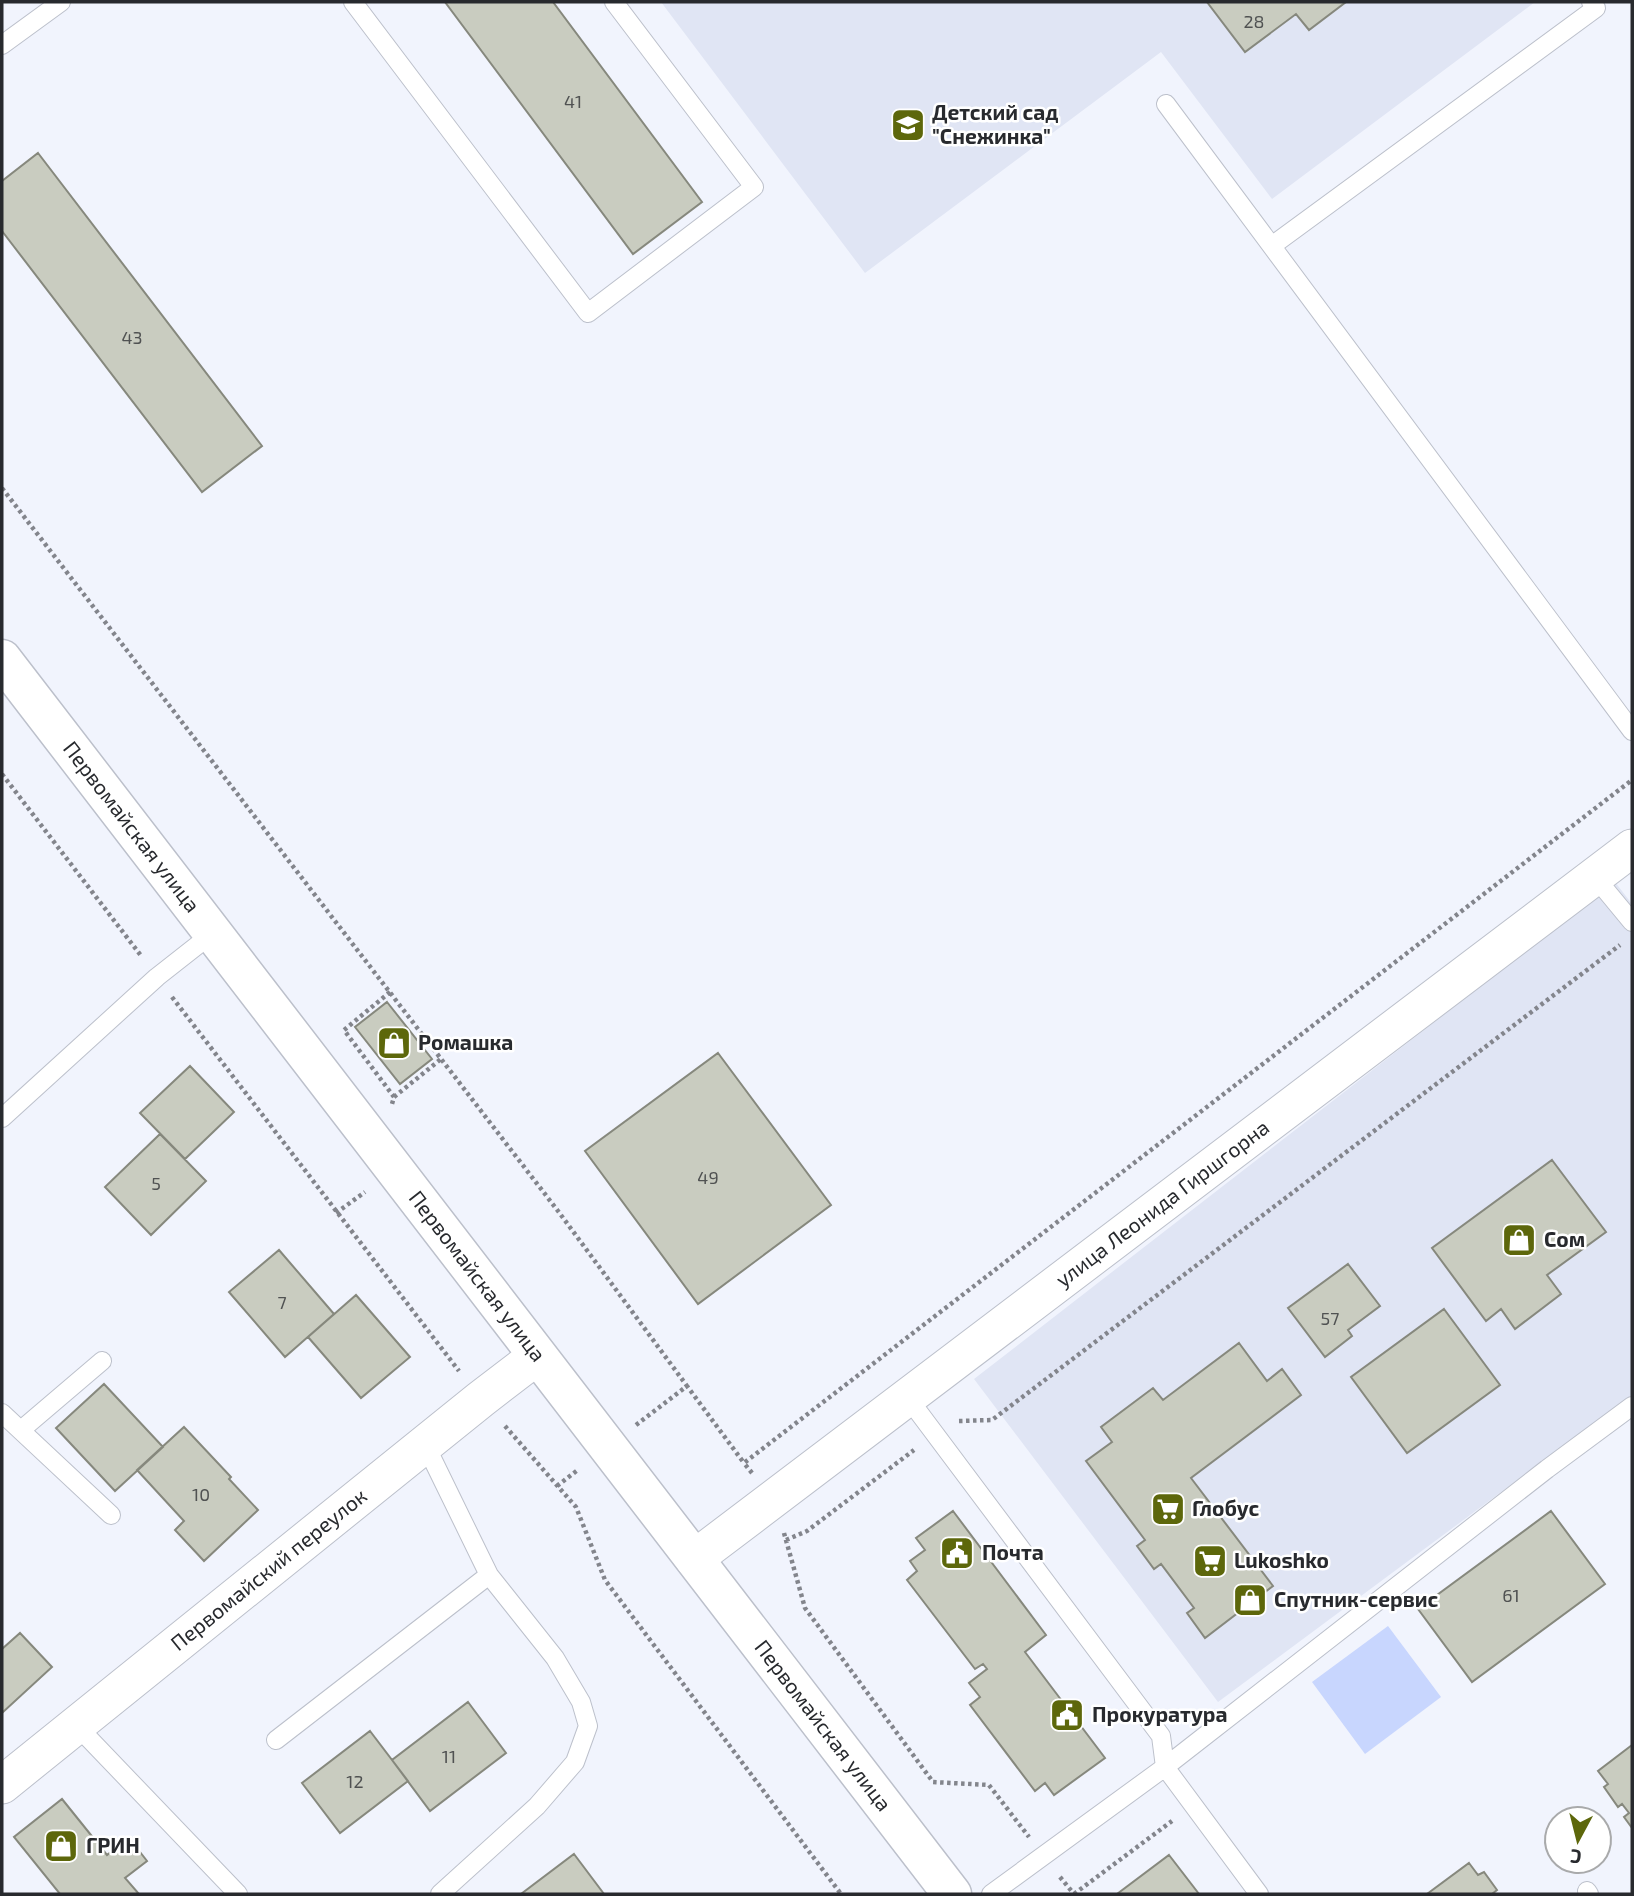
<svg xmlns="http://www.w3.org/2000/svg" width="1634" height="1896" font-family="'Exo 2',sans-serif">
  <style>
    .built { fill: #e0e5f4 }
    .green { fill: #c8d6fe }
    .building { fill: #c9ccc0; stroke: #86887d; stroke-width: 2 }
    .lines { fill: none; stroke-linecap: round; stroke-linejoin: round }
    .lane-casing { stroke: #bcc0cb; stroke-width: 20 }
    .street-casing { stroke: #bcc0cb; stroke-width: 39 }
    .secondary-casing { stroke: #bcc0cb; stroke-width: 41 }
    .path { stroke: #83858c; stroke-width: 4.5; stroke-dasharray: 3.5 3.5; stroke-linecap: butt }
    .lane { stroke: #fff; stroke-width: 18 }
    .street { stroke: #fff; stroke-width: 37 }
    .secondary { stroke: #fff; stroke-width: 38 }
    .labels { text-anchor: middle; stroke-width: 5; stroke-linejoin: round; paint-order: stroke }
    .number-label { font-size: 18px; fill: #505252 }
    .poi-label { font-size: 21px; font-weight: bold; fill: #282a2e; stroke: #fff; text-anchor: start }
    .street-label { font-size: 21px; fill: #282a2e; stroke: #fff }
  </style>
  <rect width="100%" height="100%" fill="#f1f4fd"/>
  <path class="built" d="M661,2H1535L1272,199L1161,52L865,273Z
    M1615,882L1632,904V1395L1218,1702L974,1379Z"/>
  <path class="green" d="M1388,1626L1441,1697L1365,1754L1312,1682Z"/>
  <path class="building" d="M445,2H553L702,202L633,254Z
    M1207,2H1346L1309,30L1296,14L1245,52Z
    M38,153L262,446L202,492L2,231V181Z
    M387,1002L432,1059L400,1084L355,1027Z
    M718,1053L831,1205L698,1304L585,1151Z
    M190,1066L234,1112L185,1159L140,1113Z
    M160,1134L206,1181L151,1235L105,1187Z
    M1552,1160L1606,1232L1547,1275L1561,1294L1515,1329L1501,1309L1486,1321L1432,1248Z
    M279,1250L334,1314L285,1357L229,1292Z
    M1348,1264L1380,1306L1348,1330L1352,1336L1325,1357L1288,1308Z
    M356,1295L410,1357L361,1398L308,1337Z
    M1444,1309L1500,1385L1407,1453L1351,1377Z
    M1239,1343L1267,1381L1282,1369L1301,1395L1191,1478L1273,1586L1205,1638L1187,1613L1194,1608L1161,1564L1154,1569L1137,1546L1145,1540L1086,1461L1112,1442L1101,1427L1153,1388L1163,1400Z
    M104,1384L163,1447L115,1491L56,1428Z
    M184,1427L231,1477L229,1479L258,1510L204,1561L175,1530L184,1521L137,1470Z
    M953,1511L1046,1635L1025,1652L1105,1758L1054,1795L1045,1783L1035,1791L970,1705L980,1697L969,1683L987,1669L983,1664L975,1669L907,1580L917,1571L910,1561L925,1550L916,1538Z
    M1551,1511L1605,1584L1472,1682L1418,1609Z
    M20,1633L52,1667L2,1713V1649Z
    M468,1702L506,1753L430,1811L392,1760Z
    M370,1731L408,1781L340,1833L302,1783Z
    M1632,1745V1828L1624,1817L1629,1813L1622,1804L1618,1807L1604,1787L1608,1784L1598,1771Z
    M62,1799L107,1855L129,1838L147,1861L125,1878L139,1894H60L14,1837Z
    M574,1854L604,1894H521Z
    M1169,1855L1199,1894H1117Z
    M1469,1863L1478,1875L1484,1872L1497,1890L1492,1894H1427Z"/>
  <g class="lines">
    <g class="lane-casing">
      <path id="lane" d="M353,2L588,313L754,187L614,2
        M2,45L61,2
        M1166,104L1632,731
        M1273,245L1596,8L1591,2
        M1594,876L1632,922
        M2,1118L157,977L213,933
        M908,1398L1161,1736L1165,1767L1259,1894
        M2,1413L111,1515
        M21,1430L102,1361
        M425,1444L489,1575L555,1658L581,1702L588,1726L575,1762L537,1806L440,1894
        M76,1725L238,1894
        M276,1740L489,1575
        M1587,1891L1589,1894
        M991,1894L1165,1767L1547,1469L1632,1406"/>
    </g>
    <g class="street-casing">
      <g id="street">
        <path id="s1" d="M694,1559L1632,848"/>
        <path id="s2" d="M2,1785L481,1399L537,1356"/>
      </g>
    </g>
    <g class="secondary-casing">
      <g id="secondary">
        <path id="s3" d="M2,659L952,1894"/>
      </g>
    </g>
    <path class="path" d="M2,488L558,1211L687,1386
      M2,774L142,957
      M390,992L344,1030L394,1097L392,1104
      M172,997L459,1371
      M394,1097L441,1059
      M336,1213L365,1192
      M959,1421L992,1420L1620,945
      M636,1425L687,1386L744,1463
      M505,1426L576,1507L605,1580L841,1894
      M752,1473L744,1463L1632,780
      M557,1486L579,1469
      M784,1533L805,1608L933,1782L989,1785L1029,1837
      M786,1540L807,1531L914,1450
      M1060,1877L1074,1894
      M1074,1894L1172,1821"/>
    <use href="#lane" class="lane"/>
    <use href="#street" class="street"/>
    <use href="#secondary" class="secondary"/>
  </g>
  <defs>
    <g id="school-square" transform="scale(1.75)"><rect x="-9" y="-9" width="18" height="18" rx="4" fill="#5d670b" stroke="#fff"/><path d="M0-5L7-2L0 1L-7-2ZM-4 1L0 2.5L4 1V4Q0 6-4 4Z" fill="#fff"/></g>
    <g id="shop-square" transform="scale(1.75)"><rect x="-9" y="-9" width="18" height="18" rx="4" fill="#5d670b" stroke="#fff"/><path d="M-5-2.5h2.3a2.7 3.5 0 0 1 5.4 0H5L5.5 6h-11ZM-1.5-2.5h3a1.5 2.3 0 0 0-3 0Z" fill="#fff"/></g>
    <g id="supermarket-square" transform="scale(1.75)"><rect x="-9" y="-9" width="18" height="18" rx="4" fill="#5d670b" stroke="#fff"/><path d="M-6-5.5h2.5l.6 2H6L4.5 2H-2.5L-4.4-4H-6ZM-1.5 3.2a1.3 1.3 0 1 0 .1 0ZM3 3.2a1.3 1.3 0 1 0 .1 0Z" fill="#fff"/></g>
    <g id="civic-square" transform="scale(1.75)"><rect x="-9" y="-9" width="18" height="18" rx="4" fill="#5d670b" stroke="#fff"/><path d="M-.6-6.5H3V-4.5H.6V-3L4-1V1h2V6H-6V1h2V-1L-.6-3ZM-1.2 2.5V6h2.4V2.5Z" fill="#fff"/></g>
  </defs>
  <g fill-rule="evenodd">
    <use href="#school-square" x="908" y="125"/>
    <use href="#shop-square" x="394" y="1043"/>
    <use href="#shop-square" x="1519" y="1240"/>
    <use href="#supermarket-square" x="1168" y="1509"/>
    <use href="#civic-square" x="957" y="1553"/>
    <use href="#supermarket-square" x="1210" y="1561"/>
    <use href="#shop-square" x="1250" y="1600"/>
    <use href="#civic-square" x="1067" y="1715"/>
    <use href="#shop-square" x="61" y="1846"/>
  </g>
  <g class="labels">
    <g class="number-label">
      <text x="1254" y="28">28</text>
      <text x="573" y="108">41</text>
      <text x="132" y="344">43</text>
      <text x="708" y="1184">49</text>
      <text x="156" y="1190">5</text>
      <text x="282" y="1309">7</text>
      <text x="1330" y="1325">57</text>
      <text x="201" y="1501">10</text>
      <text x="1511" y="1602">61</text>
      <text x="449" y="1763">11</text>
      <text x="355" y="1788">12</text>
    </g>
    <g class="poi-label">
      <text x="932" y="120">Детский сад<tspan x="932" dy="24">"Снежинка"</tspan></text>
      <text x="418" y="1050">Ромашка</text>
      <text x="1544" y="1247">Сом</text>
      <text x="1192" y="1516">Глобус</text>
      <text x="982" y="1560">Почта</text>
      <text x="1234" y="1568">Lukoshko</text>
      <text x="1274" y="1607">Спутник-сервис</text>
      <text x="1092" y="1722">Прокуратура</text>
      <text x="86" y="1853">ГРИН</text>
    </g>
    <g class="street-label">
      <text dy="7" stroke="none"><textPath href="#s3" startOffset="212">Первомайская улица</textPath></text>
      <text dy="7" stroke="none"><textPath href="#s1" startOffset="588">улица Леонида Гиршгорна</textPath></text>
      <text dy="7" stroke="none"><textPath href="#s3" startOffset="779">Первомайская улица</textPath></text>
      <text dy="7" stroke="none"><textPath href="#s2" startOffset="343">Первомайский переулок</textPath></text>
      <text dy="7" stroke="none"><textPath href="#s3" startOffset="1346">Первомайская улица</textPath></text>
    </g>
  </g>
  <rect width="1634" height="1896" fill="none" stroke="#282a2e" stroke-width="7"/>
  <g transform="translate(1578 1840) rotate(187)"><circle r="33" fill="#ffffff" stroke="#a9aaab" stroke-width="2"/>
  <path d="M0-5L12 26L0 18L-12 26Z" fill="#5d670b"/>
  <text y="-10" font-size="19" font-weight="bold" text-anchor="middle" fill="#282a2e">С</text>
  </g>
</svg>
